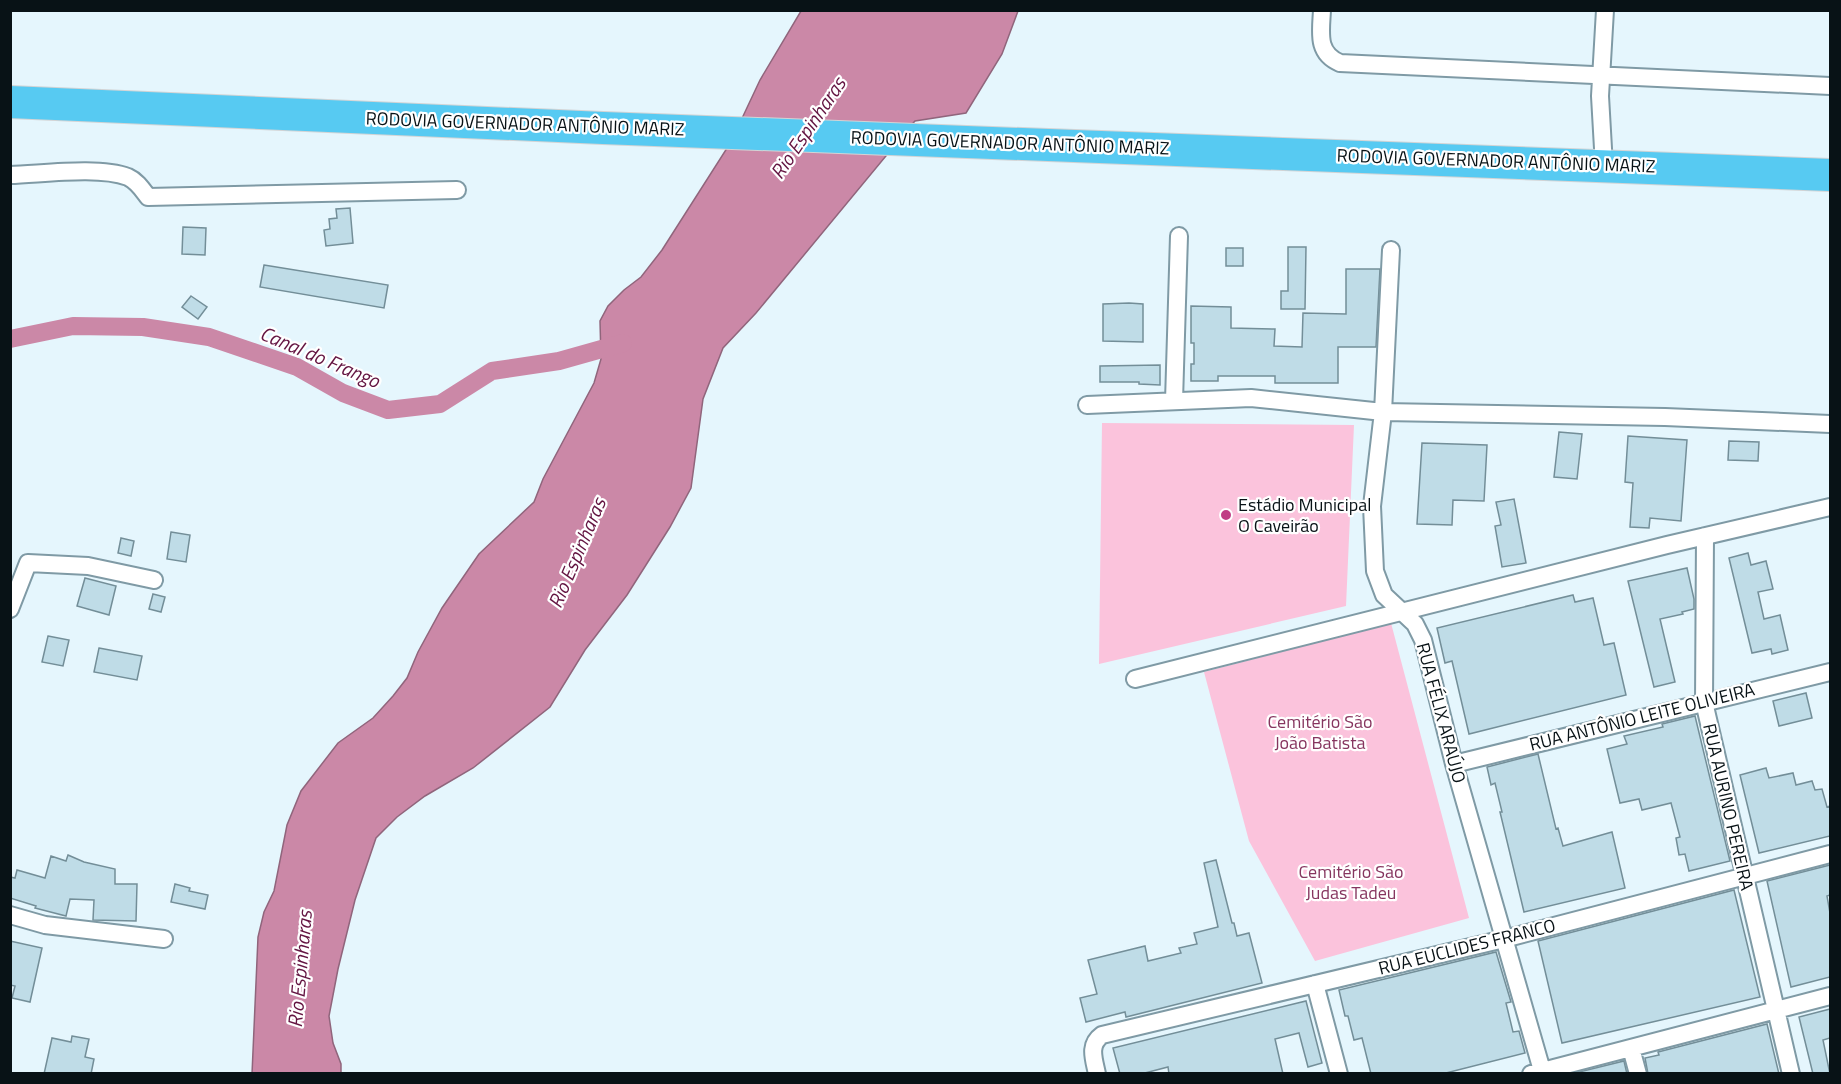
<svg xmlns="http://www.w3.org/2000/svg" width="1841" height="1084" font-family="'Titillium Web',sans-serif">
  <style>
    .green { fill: #fbc3dc }
    .water { fill: #cb88a7; stroke: #90657c; stroke-width: 1.5 }
    .lines { fill: none; stroke-linecap: round; stroke-linejoin: round }
    .canal { stroke: #cb88a7; stroke-width: 18 }
    .building { fill: #bfdce7; stroke: #738e98; stroke-width: 1.5 }
    .street-casing { stroke: #7f9aa5; stroke-width: 20 }
    .highway-casing { stroke: #d3d4d5; stroke-width: 34 }
    .street { stroke: #fff; stroke-width: 16 }
    .highway { stroke: #57caf2; stroke-width: 32 }
    .poi-dot { fill: #c03d85; stroke: #fff; stroke-width: 2 }
    .labels { text-anchor: middle; stroke-width: 4.5; stroke-linejoin: round; paint-order: stroke }
    .street-label { font-size: 18px; fill: #081216; stroke: #fff }
    .poi-label { font-size: 18px; fill: #081216; stroke: #fff; text-anchor: start }
    .park-label { font-size: 18px; fill: #86355f; stroke: #fff }
    .water-label { font-size: 20px; font-style: italic; fill: #631441; stroke: #fff }
  </style>
  <rect width="100%" height="100%" fill="#e5f6fd"/>
  <path class="green" d="M1102,423L1354,425L1346,606L1099,664Z
    M1391,623L1469,918L1315,961L1249,841L1204,672Z"/>
  <path class="water" d="M801,11H1018L1002,54L966,113L915,121L903,134L737,129L760,80Z
    M736,134L900,139L756,313L723,348L703,399L691,488L670,527L627,595L585,650L550,707L473,768L425,796L397,817L376,838L355,900L338,969L329,1016L333,1043L341,1064V1073L252,1074L258,937L264,912L274,891L287,825L301,791L338,743L373,718L393,696L407,678L418,652L442,608L479,554L534,502L543,479L594,383L601,359L600,321L608,306L624,290L641,277L662,250Z"/>
  <g class="lines">
    <path class="canal" d="M10,339L73,326L143,327L209,337L297,367L343,393L388,410L440,404L492,371L559,361L623,343"/>
  </g>
  <path class="building" d="M350,208L353,243L326,246L324,230L330,229L329,219L337,218L336,209Z
    M183,227L206,228L205,255L182,254Z
    M1288,247H1306L1305,309H1281V291H1288Z
    M1226,248H1243V266H1226Z
    M264,265L388,285L384,308L260,287Z
    M1346,269H1380L1376,347H1338V383H1275V376H1218V381H1191V364H1194V343H1191V306L1231,307V328L1275,329L1274,346L1302,347L1303,313L1346,314Z
    M191,296L207,307L198,319L182,307Z
    M1129,303L1143,304V342L1103,341V304Z
    M1160,365V385L1139,384V382H1100V366Z
    M1559,432L1582,434L1577,479L1554,477Z
    M1628,436L1687,440L1681,521L1650,518L1649,528L1630,527L1633,483L1625,482Z
    M1729,441L1759,442L1758,461L1728,460Z
    M1422,443L1487,445L1484,501L1453,500L1452,525L1417,524Z
    M1514,499L1526,563L1502,567L1495,526L1501,525L1496,502Z
    M171,532L190,535L186,562L167,559Z
    M121,538L134,541L131,556L118,553Z
    M1748,553L1751,565L1766,561L1773,589L1758,592L1764,619L1780,615L1788,650L1772,654L1771,649L1752,653L1729,558Z
    M1687,568L1694,599V609L1682,612L1683,614L1660,619L1675,682L1654,687L1628,581Z
    M85,578L116,586L109,615L77,606Z
    M153,594L165,597L161,612L149,609Z
    M1573,595L1575,602L1593,598L1604,645L1614,643L1626,695L1469,734L1452,661L1445,663L1437,628Z
    M48,636L69,640L63,666L42,662Z
    M99,648L142,656L137,680L94,672Z
    M1806,693L1812,718L1779,726L1773,701Z
    M1695,716L1730,861L1689,871L1685,854L1679,855L1676,838L1680,837L1671,803L1642,810L1639,799L1620,803L1607,749L1627,744L1624,736L1663,727L1662,724Z
    M1538,754L1556,829L1558,828L1563,846L1612,832L1625,888L1524,912L1500,812H1502L1495,783L1491,785L1487,767Z
    M1766,768L1769,778L1793,773L1796,785L1812,781L1815,790L1822,789L1827,807L1830,806V836L1759,853L1740,775Z
    M68,855L84,862L115,869V884H137L136,921L93,920L94,900L70,899L66,916L35,908L36,906L10,898V877L15,878L17,870L45,878L51,856L66,861Z
    M1216,860L1232,923H1234L1237,936L1249,933L1262,983L1126,1017L1125,1012L1086,1022L1080,998L1097,994L1088,960L1145,946L1148,961L1181,953L1179,948L1197,944L1194,933L1218,927L1204,863Z
    M1830,865V895L1827,896L1830,913V977L1791,987L1767,881Z
    M175,884L190,888L189,891L208,895L205,909L171,902Z
    M1734,890L1760,997L1562,1043L1538,941Z
    M10,941L42,948L30,1002L12,998L15,986L10,985Z
    M1496,952L1511,1002L1506,1003L1513,1032L1519,1031L1525,1053L1442,1074H1371L1362,1038L1354,1040L1348,1016H1345L1339,990Z
    M1306,1001L1322,1063L1308,1067L1299,1033L1275,1039L1283,1074H1169L1168,1067L1141,1074H1120L1113,1048Z
    M1830,1009V1038L1823,1040L1830,1074H1813L1799,1017Z
    M1767,1024L1779,1074H1648L1645,1058L1659,1055L1658,1052Z
    M72,1036L89,1039L85,1057L94,1059L91,1074H44L52,1038L71,1042Z
    M1624,1061L1627,1074H1579V1072Z"/>
  <g class="lines">
    <g class="street-casing">
      <path id="street" d="M1322,10C1321,32 1316,53 1340,63L1830,86
        M1604,166L1600,96L1605,10
        M10,175C43,174 99,166 128,177C137,181 142,189 148,197L457,190
        M1391,250L1383,412L1372,506L1375,571L1384,595L1415,624L1423,640L1454,764L1543,1074
        M1174,401L1179,236
        M1087,405L1251,398L1383,412L1665,417L1830,424
        M1705,536L1704,702L1791,1074
        M10,609L28,563L88,566L154,580
        M1135,679L1667,545L1830,507
        M1454,764L1830,672
        M10,915L45,925L164,939
        M1315,984L1339,1074
        M1631,1048L1638,1074
        M1097,1074C1094,1059 1088,1045 1102,1035L1504,939L1830,854
        M1531,1074L1830,996"/>
    </g>
    <g class="highway-casing">
      <path id="highway" d="M10,102L603,128L1830,175"/>
    </g>
    <use href="#street" class="street"/>
    <use href="#highway" class="highway"/>
  </g>
  <circle class="poi-dot" cx="1226" cy="515" r="6"/>
  <g class="labels">
    <g class="street-label">
      <text transform="translate(525 124) rotate(2)" y="6">RODOVIA GOVERNADOR ANTÔNIO MARIZ</text>
      <text transform="translate(1010 143) rotate(2)" y="6">RODOVIA GOVERNADOR ANTÔNIO MARIZ</text>
      <text transform="translate(1496 161) rotate(2)" y="6">RODOVIA GOVERNADOR ANTÔNIO MARIZ</text>
      <text transform="translate(1441 713) rotate(75)" y="6">RUA FÉLIX ARAÚJO</text>
      <text transform="translate(1642 717) rotate(-14)" y="6">RUA ANTÔNIO LEITE OLIVEIRA</text>
      <text transform="translate(1728 807) rotate(77)" y="6">RUA AURINO PEREIRA</text>
      <text transform="translate(1467 947) rotate(-14)" y="6">RUA EUCLIDES FRANCO</text>
    </g>
    <g class="poi-label">
      <text x="1238" y="511">Estádio Municipal<tspan x="1238" dy="21">O Caveirão</tspan></text>
    </g>
    <g class="park-label">
      <text x="1320" y="728">Cemitério São<tspan x="1320" dy="21">João Batista</tspan></text>
      <text x="1351" y="878">Cemitério São<tspan x="1351" dy="21">Judas Tadeu</tspan></text>
    </g>
    <g class="water-label">
      <text transform="translate(808 128) rotate(-56)" y="7">Rio Espinharas</text>
      <text transform="translate(320 357) rotate(23)" y="7">Canal do Frango</text>
      <text transform="translate(577 553) rotate(-67)" y="7">Rio Espinharas</text>
      <text transform="translate(300 969) rotate(-85)" y="7">Rio Espinharas</text>
    </g>
  </g>
  <rect width="1841" height="1084" fill="none" stroke="#081216" stroke-width="24"/>
</svg>
